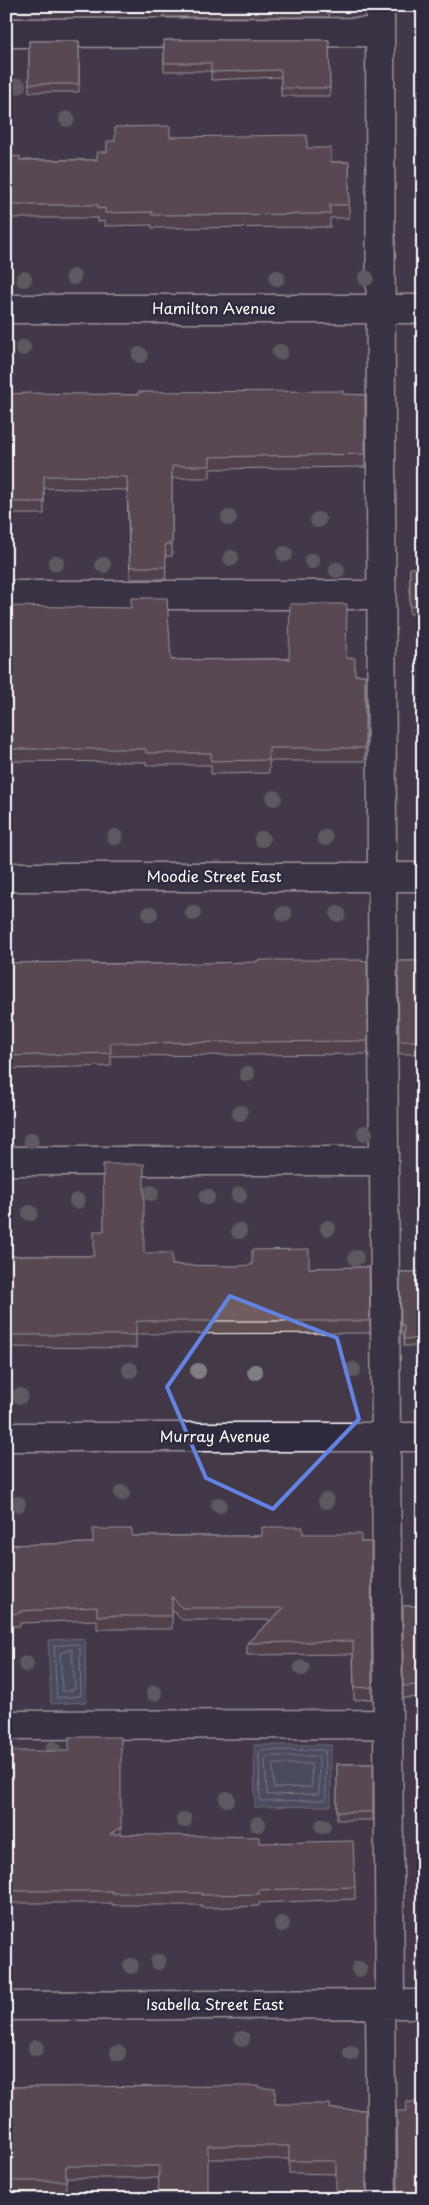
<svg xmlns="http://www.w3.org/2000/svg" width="429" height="2205" font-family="'Playpen Sans',sans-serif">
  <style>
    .water { fill: #55637e; stroke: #99a1b2 }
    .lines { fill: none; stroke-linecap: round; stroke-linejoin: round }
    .shore { stroke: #bbc1cb; stroke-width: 1 }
    .minor-casing { stroke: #fff; stroke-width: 31 }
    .minor { stroke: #2f2a3d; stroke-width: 28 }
    .tree { fill: #807e80 }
    .wall { fill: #614f51; stroke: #fff }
    .shaded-wall { fill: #4f4042; stroke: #fff }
    .building { fill: #715c5e; stroke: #fff }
    .marked { fill: none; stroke: #6183e4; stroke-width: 4; stroke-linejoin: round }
    .labels { text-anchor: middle; stroke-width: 5; stroke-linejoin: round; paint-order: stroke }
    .street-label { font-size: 15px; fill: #fff; stroke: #2f2a3d }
  </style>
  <rect width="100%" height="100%" fill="#433947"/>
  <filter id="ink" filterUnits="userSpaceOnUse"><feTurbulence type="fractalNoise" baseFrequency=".02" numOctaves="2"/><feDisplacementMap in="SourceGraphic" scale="10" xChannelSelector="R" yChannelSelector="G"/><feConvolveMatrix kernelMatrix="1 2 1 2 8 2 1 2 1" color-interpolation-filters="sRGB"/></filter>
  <g filter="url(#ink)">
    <path class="water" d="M85,1638L86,1702L51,1704L48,1640Z
      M254,1745H331V1806L255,1807Z"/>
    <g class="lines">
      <path class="shore" d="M77,1644L80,1646L81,1696L57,1698L54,1646Z
        M72,1650L75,1689L64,1692L62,1690L60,1653Z
        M262,1750H325L326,1800L260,1801L259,1753Z
        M268,1756H319V1794L267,1795L265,1759Z
        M275,1764H311L312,1787L274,1788L273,1766Z"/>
      <g class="minor-casing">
        <path id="minor" d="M380,6L382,877L390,2004
          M6,33L380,32
          M6,309H423
          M6,595H382
          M6,877H423
          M6,1161H384
          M6,1437H423
          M6,1725L388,1724
          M380,2004L382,2199
          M6,2006L423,2004"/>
      </g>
      <use href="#minor" class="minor"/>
    </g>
    <g class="tree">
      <circle cx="18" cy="86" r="8"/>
      <circle cx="67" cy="119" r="8"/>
      <circle cx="73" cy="277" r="8"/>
      <circle cx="277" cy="278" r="8"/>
      <circle cx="366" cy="278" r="8"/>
      <circle cx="24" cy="279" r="8"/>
      <circle cx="23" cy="348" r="8"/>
      <circle cx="280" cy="352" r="8"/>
      <circle cx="140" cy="355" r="8"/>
      <circle cx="229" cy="518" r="8"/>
      <circle cx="318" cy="520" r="8"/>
      <circle cx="285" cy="554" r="8"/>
      <circle cx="231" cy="558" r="8"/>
      <circle cx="312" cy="561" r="8"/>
      <circle cx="56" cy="563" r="8"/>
      <circle cx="103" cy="565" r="8"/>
      <circle cx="337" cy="570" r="8"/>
      <circle cx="274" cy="798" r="8"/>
      <circle cx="115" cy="837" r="8"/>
      <circle cx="325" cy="838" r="8"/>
      <circle cx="262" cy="839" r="8"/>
      <circle cx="193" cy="913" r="8"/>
      <circle cx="150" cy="914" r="8"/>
      <circle cx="284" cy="914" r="8"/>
      <circle cx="338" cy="914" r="8"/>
      <circle cx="247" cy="1074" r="8"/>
      <circle cx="240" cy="1113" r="8"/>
      <circle cx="365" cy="1133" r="8"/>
      <circle cx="31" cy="1140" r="8"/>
      <circle cx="151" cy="1193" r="8"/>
      <circle cx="239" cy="1195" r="8"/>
      <circle cx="207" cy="1197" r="8"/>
      <circle cx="77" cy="1201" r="8"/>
      <circle cx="30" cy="1213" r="8"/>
      <circle cx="328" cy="1228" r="8"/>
      <circle cx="239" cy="1231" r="8"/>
      <circle cx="356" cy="1258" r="8"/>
      <circle cx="130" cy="1370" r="8"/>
      <circle cx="353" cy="1370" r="8"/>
      <circle cx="198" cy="1371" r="8"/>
      <circle cx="255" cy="1372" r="8"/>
      <circle cx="20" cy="1396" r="8"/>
      <circle cx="122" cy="1493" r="8"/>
      <circle cx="326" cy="1501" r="8"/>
      <circle cx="18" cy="1504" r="8"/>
      <circle cx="219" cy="1505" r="8"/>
      <circle cx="26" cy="1664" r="8"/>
      <circle cx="302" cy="1668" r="8"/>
      <circle cx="154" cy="1693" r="8"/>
      <circle cx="53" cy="1749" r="8"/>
      <circle cx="227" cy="1799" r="8"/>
      <circle cx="184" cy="1820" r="8"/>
      <circle cx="258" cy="1824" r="8"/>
      <circle cx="323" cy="1826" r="8"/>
      <circle cx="282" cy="1924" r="8"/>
      <circle cx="158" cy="1962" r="8"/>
      <circle cx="131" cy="1966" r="8"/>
      <circle cx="359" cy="1969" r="8"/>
      <circle cx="242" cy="2039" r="8"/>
      <circle cx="36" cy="2048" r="8"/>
      <circle cx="118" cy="2053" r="8"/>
      <circle cx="351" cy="2053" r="8"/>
    </g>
    <path class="wall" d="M104,6H329V17H164V12L104,13Z
      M164,40H329L330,96H281V77L211,80V71H164Z
      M29,41H79V92H29Z
      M418,90H423V135H418Z
      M6,132L9,157L20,160H97L107,152L115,141L170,137L307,148L331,162H349V218H330V227L152,228V225L105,226V221L98,222V218H6Z
      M6,394L138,395H365V467L210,469V478H172V556H165L166,579H130L127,490L44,488V514H6Z
      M410,568H423V614H410Z
      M6,606L171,660L346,658L355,675H365V761H269V773L211,774V765H146V762L6,761Z
      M367,961L368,1054L111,1056V1066L6,1069V963L154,964Z
      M398,961H423V1018H420V1054H399Z
      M144,1253L172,1265L309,1268L369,1267L370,1333L141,1334L136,1335V1348L6,1347V1256H94Z
      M400,1272H423V1346H404V1333H401Z
      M303,1534L361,1542H371L372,1699L354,1700L353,1654L247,1655V1643L271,1620H182L172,1610V1629H97V1620L20,1623V1626H6V1545L93,1543L132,1536H262Z
      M403,1606H423V1697L403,1698Z
      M6,1751L121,1835L259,1843L355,1887V1899L259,1903V1906L202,1908V1905H112V1903H6Z
      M337,1764H373V1820H337Z
      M6,2087L259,2088L275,2104L330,2109L366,2110L336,2174L289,2173V2159H208L159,2178H66V2193H6Z"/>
    <path class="shaded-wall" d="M121,1827V1839L110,1834Z"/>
    <path class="building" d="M164,40H329L330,88H281V70L211,72V63H164Z
      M29,41H79V84H29Z
      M418,90H423V123H418Z
      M170,126V137L307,135V148H331V162H349V205H330V214L152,215V212L105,213V208L98,209V205H6V132H9V157L20,156V160H97V152H107V141H115V127Z
      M343,391V394L365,395V454L210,457V466H172V544H165L166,567H130L127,477L44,476V502H6V394L30,393L138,395V392Z
      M410,568H423V607L410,606Z
      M131,598H167L171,660L289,659L290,604H347L346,658H355V675H365V748H269V760L211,761V753H146V749H6V606L131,608Z
      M257,960H362V962L367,961L368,1041L110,1043L111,1053L6,1056V963L92,962V964H154L257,962Z
      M398,961H423V1005H419L420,1041H399Z
      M103,1164H144V1253H172V1265L237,1266L252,1265V1250L309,1249V1268L369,1267L370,1321H141L136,1322V1335H6V1256H94V1231H104Z
      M400,1272H423V1339H404V1325H401Z
      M262,1527H303V1534H361V1542H371L372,1687L354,1688L353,1641L247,1643L284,1608H182L172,1597V1616H97V1607L20,1611V1613L6,1614V1545L93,1543V1529H132V1536H262Z
      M403,1606H423V1685L403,1686Z
      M69,1737H121V1827L110,1834L259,1837V1843L353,1841L355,1887L259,1890V1894L202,1895V1893H112V1891H6V1751H69Z
      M337,1764H373V1812H337Z
      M259,2086V2088H275V2104H330V2109L366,2110V2187L369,2195L373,2199H336V2161H289V2146H208V2199H158L159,2166H66V2181H6V2087Z
      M407,2102H423V2199H391L396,2194L398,2187L397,2111H406Z"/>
  </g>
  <path d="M0 0H429V2205H0ZM230,1296L337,1338L359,1419L273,1509L206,1478L167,1387Z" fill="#433947" fill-opacity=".55" fill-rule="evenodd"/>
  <path class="marked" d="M230,1296L337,1338L359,1419L273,1509L206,1478L167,1387Z"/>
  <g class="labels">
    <g class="street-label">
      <text x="214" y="314">Hamilton Avenue</text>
      <text x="214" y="882">Moodie Street East</text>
      <text x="215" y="1442">Murray Avenue</text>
      <text x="215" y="2010">Isabella Street East</text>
    </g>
  </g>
  <rect width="429" height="2205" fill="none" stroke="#2f2a3d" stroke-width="25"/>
  <rect x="12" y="12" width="404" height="2180" fill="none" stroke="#fff" stroke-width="2" filter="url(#ink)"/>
</svg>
